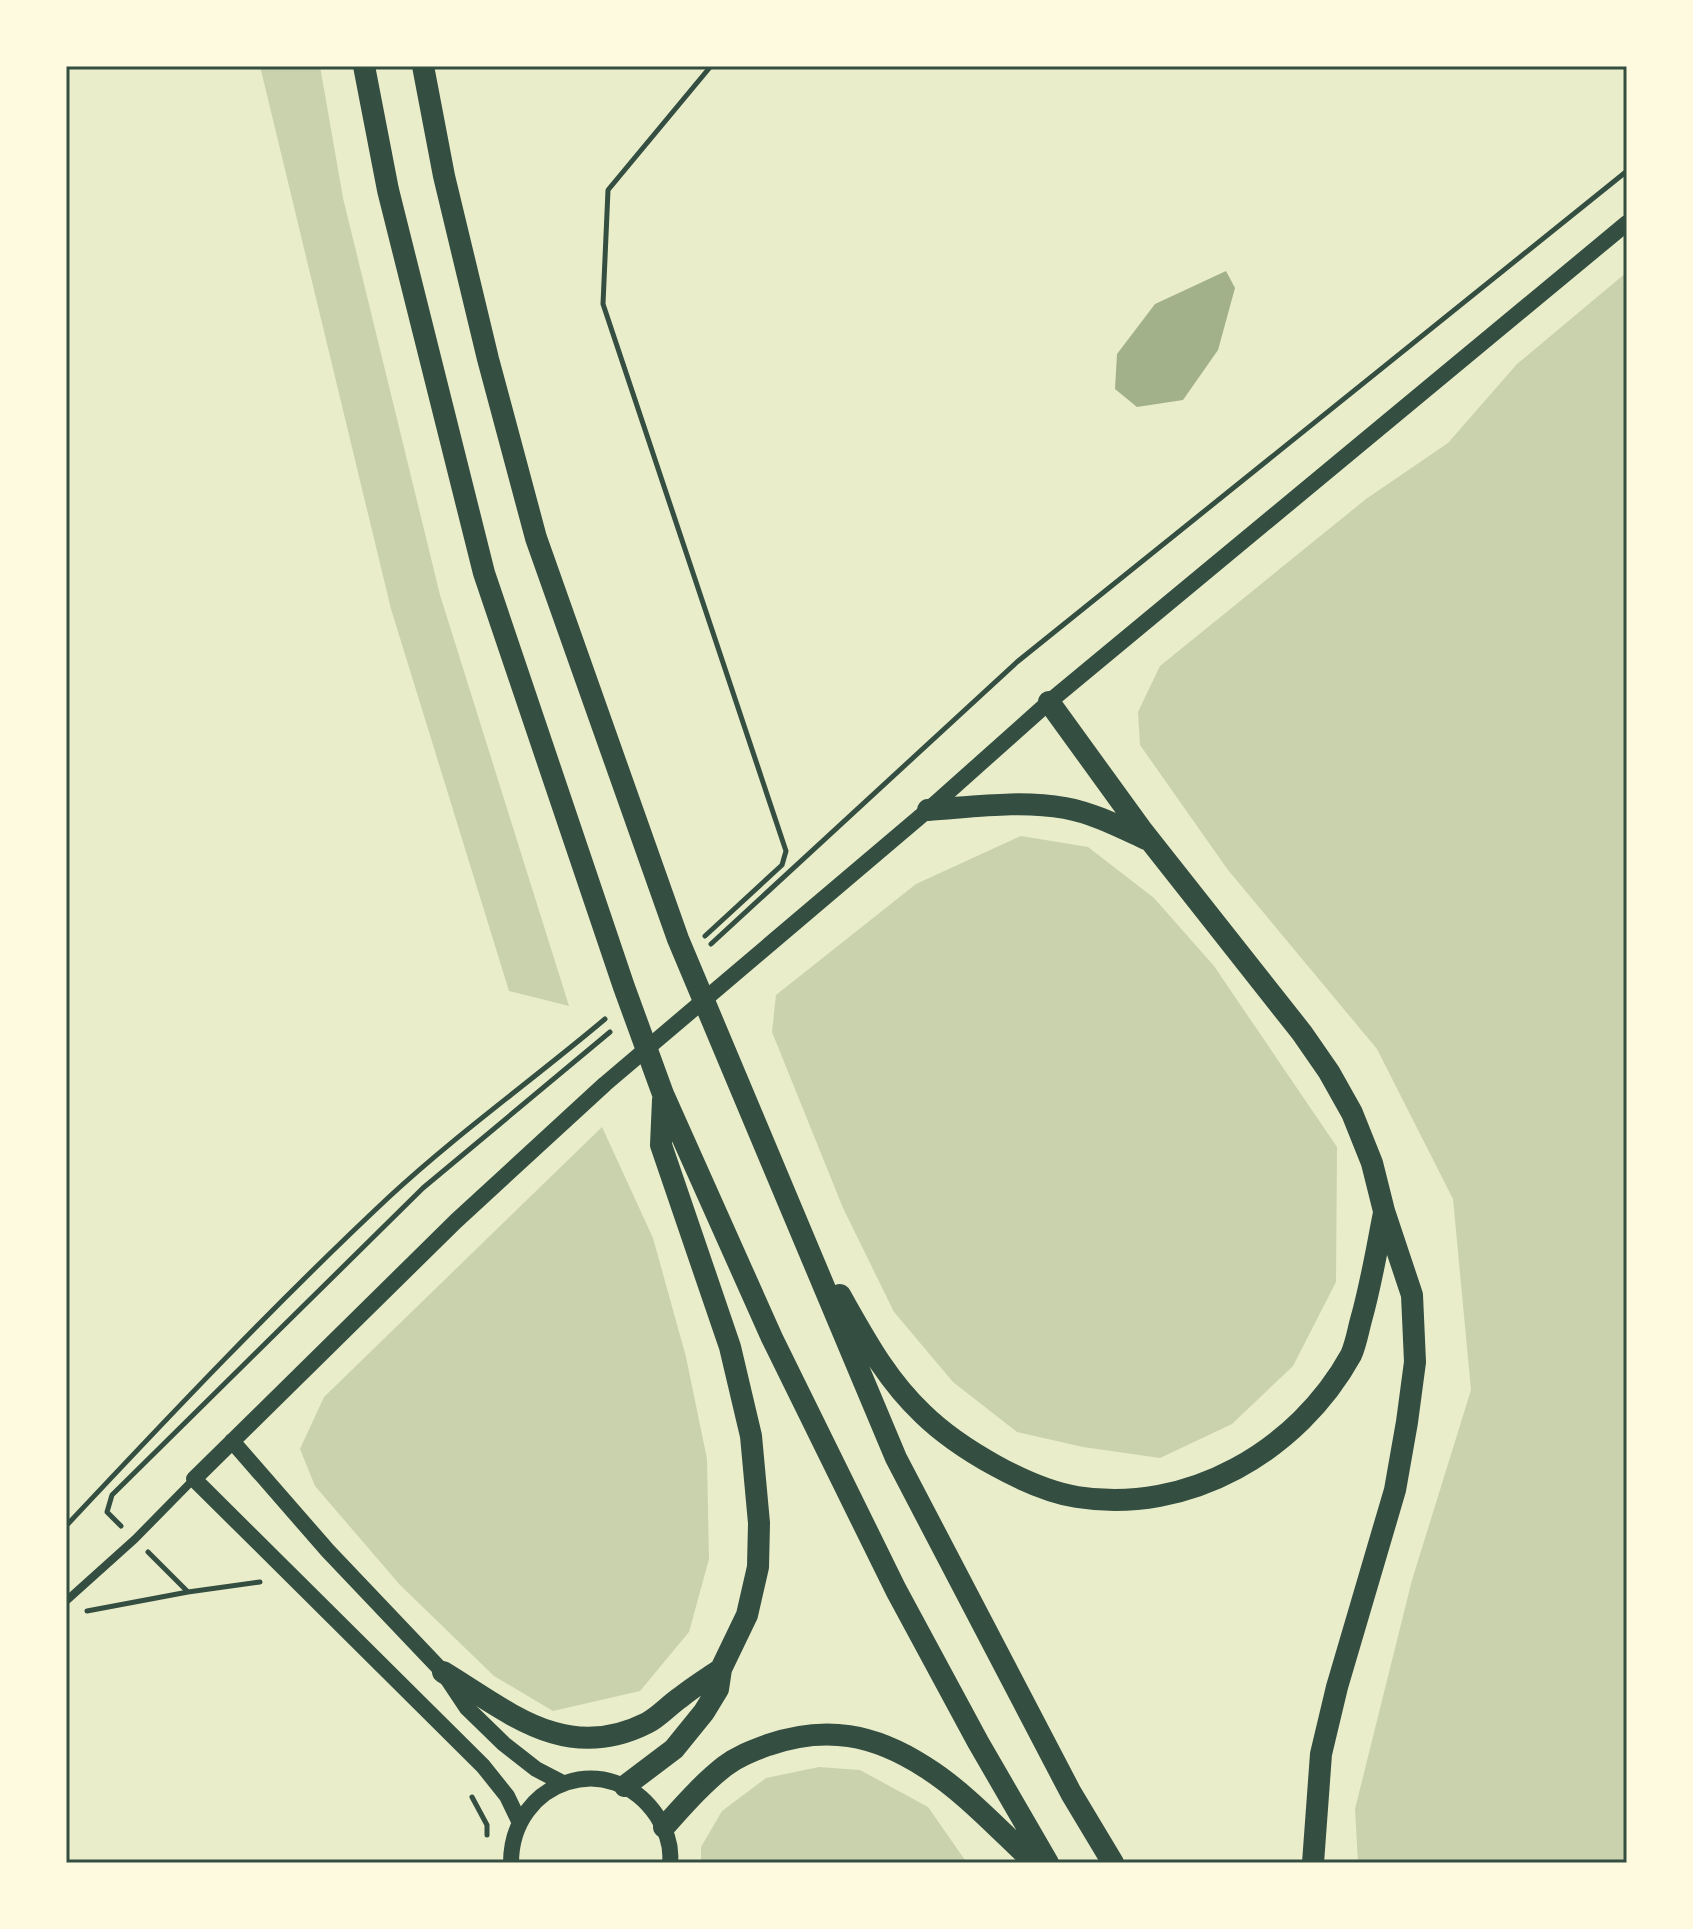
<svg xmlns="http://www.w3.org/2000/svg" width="1693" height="1929" font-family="Lato,sans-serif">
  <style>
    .green { fill: #cad2ad }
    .water { fill: #a3b18a }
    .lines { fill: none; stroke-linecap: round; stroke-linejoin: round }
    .path { stroke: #344e41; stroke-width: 5 }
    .minor { stroke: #344e41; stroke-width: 8 }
    .secondary { stroke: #344e41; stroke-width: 16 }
    .trunk { stroke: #344e41; stroke-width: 22 }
    .neatline { fill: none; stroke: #344e41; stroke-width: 3 }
  </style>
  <rect width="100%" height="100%" fill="#e9edc9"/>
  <path class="green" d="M260,66H320L343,198L440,595L569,1006L509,991L391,609Z
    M1627,272V1863H1358L1355,1809L1412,1580L1471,1390L1453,1199L1377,1049L1228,870L1140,745L1138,712L1160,666L1366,499L1448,443L1517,364Z
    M1021,836L1088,847L1154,898L1214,966L1337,1147L1336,1282L1293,1366L1232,1424L1160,1458L1083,1447L1017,1432L953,1382L894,1312L843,1208L772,1032L776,995L916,884Z
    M602,1127L653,1238L686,1357L707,1459L709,1559L689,1632L640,1691L553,1711L494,1676L400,1585L315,1486L300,1449L324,1397Z
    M819,1767L860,1770L928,1807L967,1863H701V1847L722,1811L766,1778Z"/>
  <path class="water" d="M1226,271L1235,288L1218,350L1183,400L1137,407L1115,389L1117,354L1155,304Z"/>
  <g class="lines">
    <path class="path" d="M705,936L782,865L786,851L603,304L608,190L711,66
      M711,944L1017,662L1627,171
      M66,1526C171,1414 277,1302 389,1197C458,1133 534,1079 605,1019
      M121,1526L107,1512L112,1495L423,1188L610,1032
      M148,1552L188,1592L260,1582
      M87,1611L188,1592
      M472,1797L487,1825V1835"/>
    <path class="minor" d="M66,1601L135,1539L194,1479"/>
    <path class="secondary" d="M232,1441L328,1551L443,1672L467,1708L504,1744L536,1769L563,1783
      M519,1821L507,1796L483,1766L194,1479L456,1221L605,1084L928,810L1049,702L1627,223
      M511,1863C511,1780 611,1747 657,1816C666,1830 672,1846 670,1863"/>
    <path class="trunk" d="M364,66L388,190L484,573L624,987L663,1094L772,1338L896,1590L978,1742L1048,1863
      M423,66L444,176L488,359L536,538L678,939L896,1458L1071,1793L1113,1863
      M1049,702L1141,829L1302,1033L1329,1072L1352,1113L1372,1163L1384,1211L1412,1295L1415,1362L1407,1422L1395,1490L1337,1687L1321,1754L1313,1863
      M928,810C973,807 1020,800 1065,808C1093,813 1120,827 1146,839
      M840,1295C865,1339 886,1379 923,1414C958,1448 1028,1489 1077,1497C1188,1515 1298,1451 1351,1355C1356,1344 1358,1331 1361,1320C1371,1285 1377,1248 1384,1213
      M443,1672C509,1712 566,1764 647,1723C659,1717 669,1705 681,1697C693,1687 708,1678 721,1669
      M625,1786L674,1749L704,1712L718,1689L721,1669L747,1615L758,1567L759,1523L751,1436L730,1347L661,1145L663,1100
      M664,1827C683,1806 702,1784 725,1766C738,1756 752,1751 768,1745C826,1725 874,1734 925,1767C965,1792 1000,1831 1035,1863"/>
  </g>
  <rect width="1693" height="1929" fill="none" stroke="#fefae0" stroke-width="136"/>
  <rect x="68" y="68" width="1557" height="1793" class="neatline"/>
</svg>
